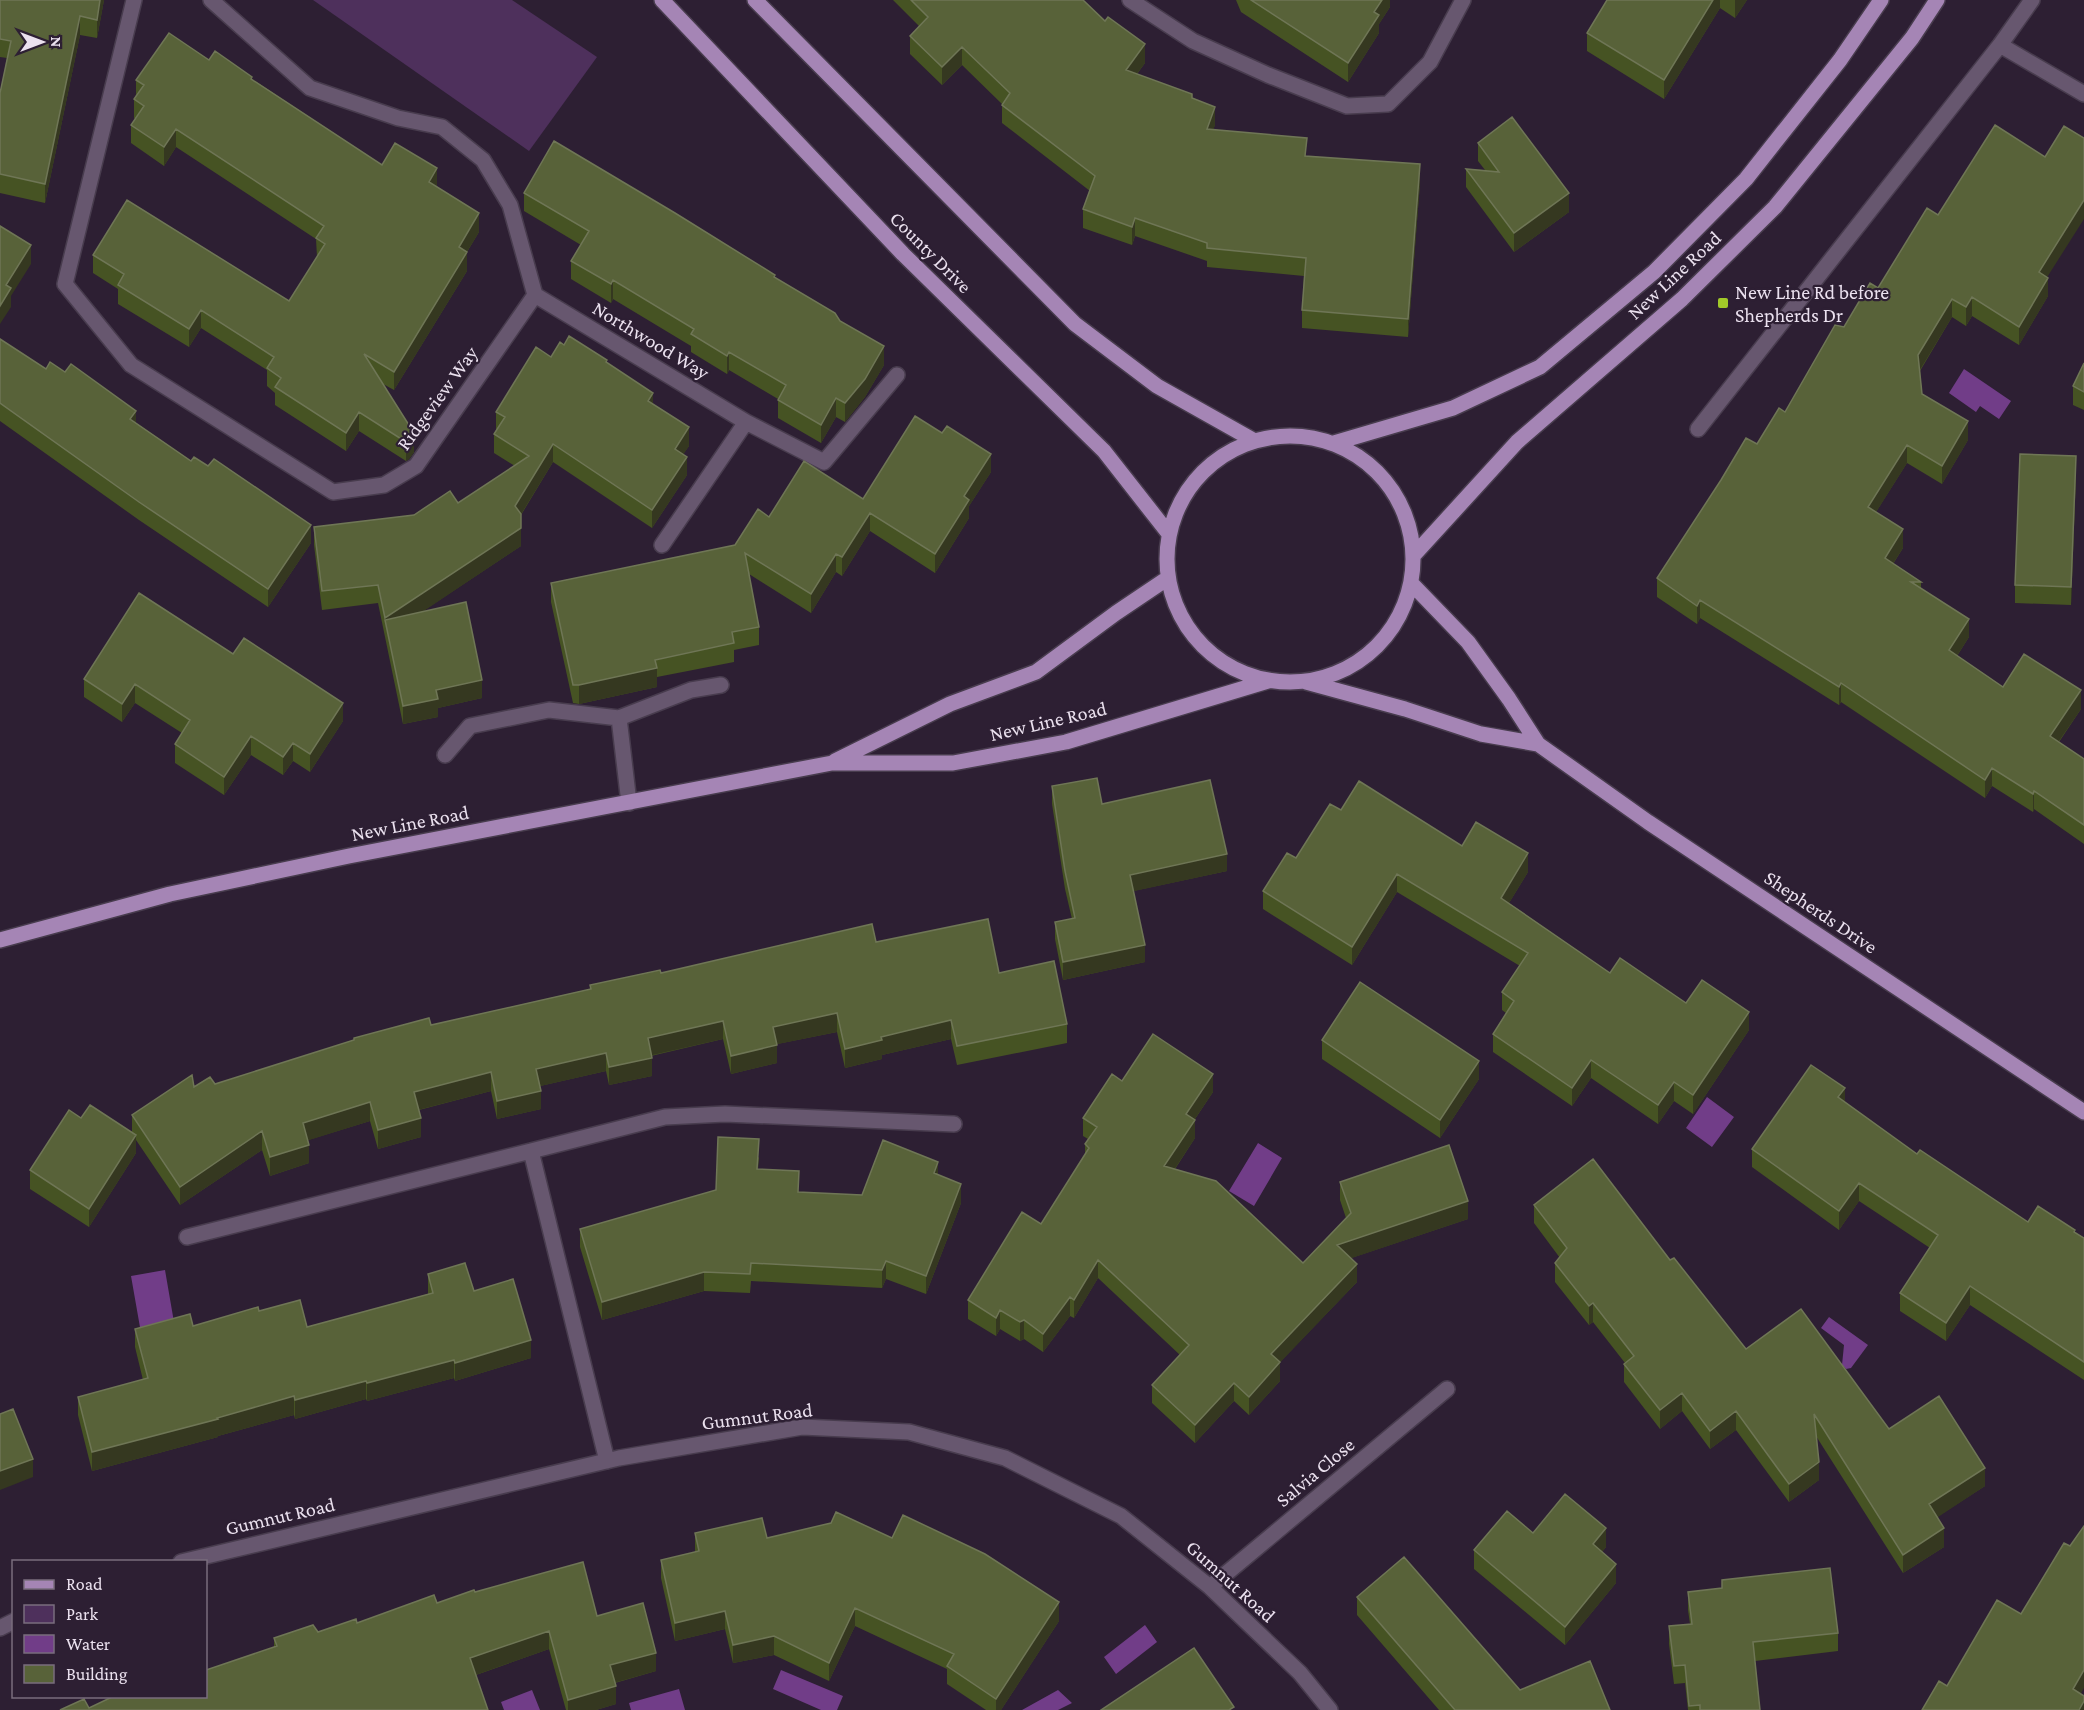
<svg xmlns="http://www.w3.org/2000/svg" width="2084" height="1710" font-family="'Crimson Pro',serif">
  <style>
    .green { fill: #4e305c }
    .water { fill: #713d88 }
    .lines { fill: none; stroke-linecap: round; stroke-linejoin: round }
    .minor-casing { stroke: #483c4e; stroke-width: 18 }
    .major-casing { stroke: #483c4e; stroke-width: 18 }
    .minor { stroke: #67576f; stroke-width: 15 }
    .major { stroke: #a585b5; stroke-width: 15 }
    .wall { fill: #465323 }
    .shaded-wall { fill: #353820 }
    .building { fill: #586239; stroke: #6f7656; stroke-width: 1.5 }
    .poi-dot { fill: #a1c929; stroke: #2d1f33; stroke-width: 2 }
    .labels { text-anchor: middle; stroke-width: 4.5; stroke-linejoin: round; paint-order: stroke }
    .street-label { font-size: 20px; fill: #ebe1ef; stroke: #2d1f33 }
    .poi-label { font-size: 20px; fill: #ebe1ef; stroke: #2d1f33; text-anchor: start }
  </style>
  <rect width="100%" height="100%" fill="#2d1f33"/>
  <path class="green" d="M313,0H512L597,57L529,151Z"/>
  <path class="water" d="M1964,369L2011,401L1999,419L1980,406L1976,412L1949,393Z
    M1707,1097L1734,1117L1712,1147L1686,1128Z
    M1258,1143L1282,1158L1254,1206L1229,1191Z
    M165,1270L175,1328L141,1333L131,1276Z
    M1829,1317L1868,1345L1851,1368L1846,1369L1842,1365L1844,1345L1821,1328Z
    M1145,1625L1157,1642L1116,1674L1104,1657Z
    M781,1670L843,1696L837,1710H821L773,1689Z
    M679,1689L685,1710H631L629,1703Z
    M532,1690L540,1710H504L501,1702Z
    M1058,1690L1072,1703L1058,1710H1022Z"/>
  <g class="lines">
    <g class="minor-casing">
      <path id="minor" d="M134,0L65,284L131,365L333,492L384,485L416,466L535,295
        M211,0L310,88L398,118L442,127L483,160L510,205L535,295
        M1130,0L1193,41L1268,75L1347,106L1388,104L1430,62L1463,0
        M2000,45L2084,94
        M535,295L746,422L662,545
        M746,422L824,462L897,375
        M1698,429L2000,45L2032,0
        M619,718L629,803
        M445,755L470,726L549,710L619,718L691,690L721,685
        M187,1237L531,1151
        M607,1461L531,1151L665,1117L725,1114L954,1124
        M181,1562L619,1458L802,1427L909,1432L1005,1458L1121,1516L1210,1587L1300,1673L1330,1710
        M1210,1587L1447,1389
        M0,1628L14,1621"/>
    </g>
    <g class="major-casing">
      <path id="major" d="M662,0L903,254L1104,451L1169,534
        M755,0L1075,324L1157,386L1253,440
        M1167 559a123 123 0 1 1 246 0a123 123 0 1 1-246 0Z
        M1334,443L1453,408L1540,367L1654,272L1746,179L1840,60L1881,0
        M1413,556L1517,442L1682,299L1775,207L1912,38L1937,0
        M1411,583L1468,642L1509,699L1538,744L1648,822L2084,1112
        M1306,682L1405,709L1481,734L1538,744
        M835,761L950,704L1036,672L1116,613L1168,578
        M0,940L170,894L349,856L832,763H953L1066,742L1268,681"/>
    </g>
    <use href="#minor" class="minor"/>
    <use href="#major" class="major"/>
  </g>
  <path class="wall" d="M0,0H104L97,38L80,35L45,203L0,193V93L7,58L0,57Z
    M893,0H1083L1145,63L1137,74L1192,98L1215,125L1213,129L1307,156L1420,183L1408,337L1302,328V310L1304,276L1207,267V261L1135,236L1132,245L1083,228V209L1090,191L1002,123V104L962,65L942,85L910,54V36L919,26Z
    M1236,0H1390V7L1379,24V33L1348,82L1241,12Z
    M1607,0H1747L1735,18L1720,8L1664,99L1587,51V33Z
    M209,60L252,79L382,165L437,187L479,232L467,252V271L394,390L383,384L414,452L409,459L406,461L359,431L346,451L275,405V393L267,386V370L201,328L189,347L118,304V289L93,273V255L289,301L317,257L316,239L176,147L164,166L131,143V125L135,119L134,118V99L136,95V80Z
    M1478,143L1569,212L1514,252L1466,187V169L1485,170L1478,161Z
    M524,193L775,278L840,321L884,365L865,397L845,422L836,417L821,443L778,418V399L729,370L727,374L691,352V346L613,299L611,303L571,279V261L581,245L524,211Z
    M2047,277L2048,296L2019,345L1972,316L1966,326L1952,317L1920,371L1922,394L1968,440L1942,484L1907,463L1876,512L1903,548L1893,564L1921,582V588L1969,637L1957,656L2003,687L2081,709L2059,742L2084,759V844L2034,809L2033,812L1992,786L1985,798L1841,702L1839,705L1700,618L1697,624L1657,597V578L1757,444L1785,412L1844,327L1878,288Z
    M0,339L46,369L136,423L311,543L268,607L139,520L0,421Z
    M551,357L607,363L653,404L689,446L683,454L687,475L652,528L553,462L521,515V546L423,611L482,698L438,708V717L403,724L378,603L322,610L314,545V527L414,515L458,503L515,466L494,453V434L496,430V412Z
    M2084,363V410L2073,405V386Z
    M991,472L969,506V518L935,573L870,531L842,576L836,572L811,613L749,574L759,627V645L734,650V662L657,677V687L579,704L573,703L551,602V583L735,545L769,517L863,499Z
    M2076,475L2071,605L2015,603V585Z
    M233,654L343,721L310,772L293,761L283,775L251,755L224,795L175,763V744L182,733L135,703L122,722L84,697V679Z
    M1052,786L1102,804L1227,871L1133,891L1145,962L1063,980L1055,939V922L1072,919L1065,889L1052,804Z
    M1341,810L1462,846L1528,872L1509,903L1610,973L1749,1030L1693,1114L1674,1101L1658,1124L1591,1078L1572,1106L1493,1052V1034L1506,1013L1502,1010V992L1520,966L1397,892L1352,965L1263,909V891Z
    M876,942L999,973L1067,1024V1043L957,1065L951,1039L882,1055V1059L845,1068L837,1032L777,1044V1063L731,1074L723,1039L651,1056L652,1076L609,1085L606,1071L540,1086L541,1109L497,1119L491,1091L419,1110L421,1137L378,1149L370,1121L308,1140L309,1163L270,1176L262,1150L180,1205L136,1140V1153L89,1227L30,1189V1170L81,1118L132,1132V1115L194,1087L215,1084L431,1025L590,989V985L661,973Z
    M1322,1040L1479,1079L1440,1138L1322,1059Z
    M1122,1081L1213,1092L1195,1119V1138L1175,1169L1303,1263L1346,1218L1340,1200V1182L1468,1219L1351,1258L1357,1282L1280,1362V1381L1249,1415L1234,1401L1195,1443L1152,1403V1385L1180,1355L1098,1278L1074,1318L1070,1316L1043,1352L1024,1339L1020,1341L1000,1329L996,1336L968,1319V1300L1041,1224L1085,1155V1144L1088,1139L1083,1136V1118Z
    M1845,1102L1917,1154L2028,1222L2075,1233L2084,1238V1380L1970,1305L1946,1341L1900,1311V1293L1930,1248L1859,1201L1839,1230L1752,1167V1149Z
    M759,1157L758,1169L799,1192L862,1195L938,1175L961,1203L926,1294L886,1279L882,1288L751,1281L750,1293L704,1291L602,1320L580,1247V1229L716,1190Z
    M1534,1205L1670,1260L1746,1349L1889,1429L1985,1486L1937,1517L1944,1547L1903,1573L1816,1436L1819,1480L1789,1502L1736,1430L1710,1449L1682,1411L1660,1429L1624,1382V1364L1625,1363L1593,1322L1589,1325L1555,1282V1263L1560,1258L1534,1223Z
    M428,1274L474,1291L531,1358L455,1381L454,1378L367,1401L366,1399L295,1419L294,1415L218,1436V1437L92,1471L78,1415V1397L143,1380L135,1347V1329L193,1326L259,1311L307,1327L428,1294Z
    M695,1533L767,1538L1059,1621L1001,1710H986L947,1684V1669L855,1626L829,1681L774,1655L733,1663L725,1629L675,1641L661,1578V1560L695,1552Z
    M1533,1533L1606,1547L1602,1552L1616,1583L1565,1645L1474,1569V1550Z
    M1722,1580L1838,1633V1651L1755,1661L1760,1710H1688L1685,1683L1674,1684L1669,1644V1626L1690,1624L1688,1610V1592L1722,1588Z
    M475,1592L597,1616L656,1671L615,1683L616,1704L596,1710H566L549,1649L476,1675L89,1708L206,1696L274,1647V1638L318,1632L437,1603Z
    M1357,1597L1520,1690L1610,1710H1439L1357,1615Z"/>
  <path class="shaded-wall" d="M100,0H104L97,38V20Z
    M1382,0H1390V7L1379,24V33L1348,82V63L1374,12Z
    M1713,0H1720V8L1664,99V80Z
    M1735,0H1747L1735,18Z
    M80,16V35L45,203V184Z
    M1145,44V63L1126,88V70Z
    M962,47V65L942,85V67Z
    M1215,107V125L1207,147V129Z
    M176,129V147L164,166V147Z
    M1420,164V183L1408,337V319Z
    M437,168V187L429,182Z
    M1569,193V212L1514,252V233Z
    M2084,200V219L2039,290V272Z
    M479,213V232L459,265V247Z
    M1135,218V236L1132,245V227Z
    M31,245V264L11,296V307L0,324V306L6,285Z
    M467,252V271L394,390V372Z
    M2048,278V296L2019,345V327Z
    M613,280V299L611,303V284Z
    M1972,297V316L1966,326V307Z
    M1952,299V317L1918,373V355Z
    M201,310V328L189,347V329Z
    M884,346V365L865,397L845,422V403Z
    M729,352V370L727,374V356Z
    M653,393V411L648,401Z
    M836,398V417L821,443V425Z
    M136,411V429L130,419Z
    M359,412V431L346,451V433Z
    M1968,421V440L1942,484V466Z
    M689,427V446L675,467V449Z
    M414,433V452L409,459L406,461V442Z
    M553,444V462L515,524V506Z
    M1907,445V463L1868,525V507Z
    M991,454V472L969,506V518L935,573V554L964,496Z
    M2076,456V475L2071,605V587Z
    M687,457V475L652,528V510Z
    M870,513V531L842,576V557Z
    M311,525V543L268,607V589Z
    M521,528V546L388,635L385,620V637V618Z
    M1903,529V548L1885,576V558Z
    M836,554V572L811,613V594Z
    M1700,600V618L1697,624V606Z
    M1969,619V637L1949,668V650Z
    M657,668V687L579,704V685Z
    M482,680V698L438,708V717L403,724V706L436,690Z
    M1841,683V702L1839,705V687Z
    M135,684V703L122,722V704Z
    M2081,690V709L2050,754V736Z
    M343,703V721L310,772V754Z
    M251,736V755L224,795V777Z
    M293,743V761L283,775V757Z
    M1992,768V786L1985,798V780Z
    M2034,791V809L2033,812V794Z
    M1528,853V872L1501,916V898Z
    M1227,854V871L1130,892V875Z
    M1397,874V892L1352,965V947Z
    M1145,945V962L1063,980V962Z
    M1749,1012V1030L1693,1114V1095Z
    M837,1013V1032L773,1045V1027Z
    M951,1020V1039L882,1055V1059L845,1068V1049L881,1037Z
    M723,1021V1039L648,1056V1038Z
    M777,1045V1063L731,1074V1056Z
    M606,1053V1071L536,1087V1069Z
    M652,1058V1076L609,1085V1067Z
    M1591,1060V1078L1572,1106V1088Z
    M1479,1061V1079L1440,1138V1120Z
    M491,1072V1091L414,1111V1092Z
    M1213,1074V1092L1186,1132V1114Z
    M1674,1082V1101L1658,1124V1105Z
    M1845,1088V1107L1838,1097Z
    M541,1091V1109L497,1119V1101Z
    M370,1102V1121L303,1142V1123Z
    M421,1118V1137L378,1149V1130Z
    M1195,1120V1138L1164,1185V1166Z
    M262,1131V1150L180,1205V1187Z
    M136,1135V1153L89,1227V1209Z
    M309,1145V1163L270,1176V1157Z
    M938,1162V1180L934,1173Z
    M1859,1183V1201L1839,1230V1211Z
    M961,1184V1203L926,1294V1276Z
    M1468,1201V1219L1337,1263V1245Z
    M1098,1260V1278L1074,1318V1300Z
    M886,1261V1279L882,1288V1270Z
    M1357,1264V1282L1271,1372V1354Z
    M704,1272V1291L602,1320V1302Z
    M1970,1286V1305L1946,1341V1323Z
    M1070,1297V1316L1043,1352V1334Z
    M1593,1303V1322L1589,1325V1306Z
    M1000,1310V1329L996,1336V1318Z
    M1024,1320V1339L1020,1341V1322Z
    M531,1340V1358L455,1381V1363Z
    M454,1360V1378L367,1401V1383Z
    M1280,1362V1381L1249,1415V1397Z
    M366,1381V1399L295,1419V1400Z
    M1234,1383V1401L1195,1443V1425Z
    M1682,1393V1411L1660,1429V1410Z
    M294,1396V1415L218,1436V1437L92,1471V1452Z
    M1736,1411V1430L1710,1449V1431Z
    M33,1459V1477L0,1490V1471Z
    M1819,1462V1480L1789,1502V1484Z
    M1985,1468V1486L1929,1523V1504Z
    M1606,1528V1547L1593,1563V1544Z
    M1944,1528V1547L1903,1573V1555Z
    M1616,1564V1583L1565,1645V1627Z
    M1059,1602V1621L1001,1710H996V1699Z
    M855,1608V1626L829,1681V1663Z
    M725,1611V1629L675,1641V1623Z
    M549,1631V1649L470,1677V1658Z
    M774,1636V1655L733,1663V1645Z
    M656,1653V1671L610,1684V1665Z
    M2084,1670V1688L2073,1707V1689Z
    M616,1686V1704L596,1710H568V1700Z
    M2084,1701V1710H2079Z"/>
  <path class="building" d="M0,0H100L97,20L80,16L45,184L0,174V93L11,41L0,39Z
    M911,0H1083L1105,21L1108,17L1145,44L1126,70L1192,94V98L1215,107L1207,129L1307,138L1305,156L1420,164L1408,319L1302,310L1306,258L1207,248V243L1135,218L1132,227L1083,209L1095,176L1002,105L1010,93L962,47L942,67L910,36L928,17Z
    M1251,0H1382L1374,12L1379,15L1348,63Z
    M1607,0H1713L1664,80L1587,33Z
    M169,33L209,60L215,51L252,77L251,79L382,165L395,143L437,168L429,182L479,213L459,247L467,252L394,372L364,354L414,433L409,440L406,442L359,412L346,433L275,387L281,378L267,368L274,357L201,310L189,329L118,285L124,274L93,255L127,200L289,301L325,244L316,238L324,226L176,129L164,147L131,125L144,106L134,99L144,85L136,80Z
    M1512,117L1569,193L1514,233L1466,169L1499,172L1478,143Z
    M1995,125L2045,157L2064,126L2084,138V200L2039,272L2048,278L2019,327L1972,297L1966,307L1952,299L1918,355L1922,394L1968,421L1942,466L1907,445L1868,507L1903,529L1885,558L1921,582H1911L1969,619L1949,650L2003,687L2024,654L2081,690L2050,736L2084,759V825L2034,791L2033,794L1992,768L1985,780L1841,683L1839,687L1700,600L1697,606L1657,578L1721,480L1746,438L1757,444L1779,408L1785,412L1835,325L1844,327L1870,283L1878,288L1927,208L1938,215Z
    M554,141L675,213L775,275L774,277L835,313L840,321L884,346L865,379L845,403L836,398L821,425L778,400L786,385L729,352L727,356L691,334L694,329L613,280L611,284L571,261L589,231L524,193Z
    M0,226L31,245L6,285L11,288L0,306Z
    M569,336L607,360L606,362L653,393L648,401L689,427L675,449L687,457L652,510L553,444L515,506L521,514V528L385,618L378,585L322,591L314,527L414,515L450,491L458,503L529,456L494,434L505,417L496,412L536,347L551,357L560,342L564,345Z
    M0,339L46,369L50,362L65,372L71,364L136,411L130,419L191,461L194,457L208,466L214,459L311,525L268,589L139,502L0,403Z
    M2084,363V392L2073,386Z
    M915,416L942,433L947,426L991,454L964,496L969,500L935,554L870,513L842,557L836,554L811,594L745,553L759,627L732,632L734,643L655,660L657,668L579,685H573L551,583L735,545L758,509L769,517L804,461L863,499Z
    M2020,454L2076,456L2071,587L2015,585Z
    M139,593L233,654L244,638L343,703L310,754L293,743L283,757L251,736L224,777L175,744L190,720L135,684L122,704L84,679Z
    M466,602L482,680L436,690L438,699L403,706L385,620Z
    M1097,778L1102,804L1210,780L1227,854L1130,875L1145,945L1063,962L1055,922L1075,918L1065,871L1052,786Z
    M1359,781L1462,846L1476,822L1528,853L1501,898L1610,973L1620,958L1686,1003L1702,980L1749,1012L1693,1095L1674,1082L1658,1105L1591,1060L1572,1088L1493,1034L1514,1001L1502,992L1528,953L1397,874L1352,947L1263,891L1287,853L1296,858L1330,804L1341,810Z
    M988,919L999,973L1054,961L1067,1024L957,1046L951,1020L881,1037L882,1040L845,1049L837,1013L773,1027L777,1045L731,1056L723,1021L648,1038L652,1058L609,1067L606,1053L536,1069L541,1091L497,1101L491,1072L414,1092L421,1118L378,1130L370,1102L303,1123L309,1145L270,1157L262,1131L180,1187L132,1115L192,1075L194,1087L210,1077L215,1084L354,1040V1038L429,1018L431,1025L591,989L590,985L660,970L661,973L872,924L876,942Z
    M1360,982L1479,1061L1440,1120L1322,1040Z
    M1153,1034L1213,1074L1186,1114L1195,1120L1164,1166L1216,1181L1303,1263L1351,1213L1340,1182L1449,1145L1468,1201L1337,1245L1357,1264L1271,1354L1280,1362L1249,1397L1234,1383L1195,1425L1152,1385L1189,1345L1098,1260L1074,1300L1070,1297L1043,1334L1024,1320L1020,1322L1000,1310L996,1318L968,1300L1022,1212L1041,1224L1089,1148L1085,1144L1097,1127L1083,1118L1112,1074L1122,1081Z
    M1811,1065L1845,1088L1838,1097L1917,1154L1920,1150L2028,1222L2038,1206L2075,1230L2074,1232L2084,1238V1362L1970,1286L1946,1323L1900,1293L1938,1235L1859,1183L1839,1211L1752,1149Z
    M90,1105L136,1135L89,1209L30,1170L69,1110L81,1118Z
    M718,1137L759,1139L757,1169L799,1171L798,1192L862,1195L883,1140L938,1162L934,1173L961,1184L926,1276L886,1261L882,1270L751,1263L750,1274L704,1272L602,1302L580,1229L716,1190Z
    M1593,1159L1670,1260L1674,1258L1746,1349L1801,1309L1889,1429L1939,1396L1985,1468L1929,1504L1944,1528L1903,1555L1814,1414L1819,1462L1789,1484L1736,1411L1710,1431L1682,1393L1660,1410L1624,1364L1634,1356L1593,1303L1589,1306L1555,1263L1567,1248L1534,1205Z
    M465,1263L474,1291L513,1279L531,1340L455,1363L454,1360L367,1383L366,1381L295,1400L294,1396L217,1418L218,1419L92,1452L78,1397L148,1378L135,1329L190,1314L193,1326L258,1307L259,1311L300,1300L307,1327L433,1293L428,1274Z
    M13,1409L33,1459L0,1471V1414Z
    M1565,1494L1606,1528L1593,1544L1616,1564L1565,1627L1474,1550L1507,1511L1533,1533Z
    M836,1512L892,1538L903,1515L985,1554L1059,1602L996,1699L947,1666L954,1654L855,1608L829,1663L774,1636L733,1645L725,1611L675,1623L661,1560L699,1551L695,1533L762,1518L767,1538L831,1523Z
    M2084,1526V1670L2073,1689L2084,1696V1701L2079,1710H1922L1939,1681L1947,1686L1997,1600L2021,1614L2064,1543L2070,1546Z
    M1404,1557L1520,1690L1590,1661L1610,1710H1455L1357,1597Z
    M583,1562L597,1616L643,1603L656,1653L610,1665L616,1686L568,1700L549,1631L470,1658L488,1710H60L84,1699L89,1708L114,1696H206V1670L277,1646L274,1638L313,1625L318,1632L356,1619L357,1623L434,1595L437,1603L474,1590L475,1592Z
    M1830,1568L1838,1633L1753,1642L1760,1710H1700V1705L1689,1706L1685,1665L1674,1666L1669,1626L1692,1624L1688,1592L1722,1588V1580Z
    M1194,1648L1234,1707L1229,1710H1101Z"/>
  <rect class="poi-dot" x="1717" y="297" width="12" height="12" rx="3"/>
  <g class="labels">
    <g class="street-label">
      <text transform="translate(931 252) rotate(45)" y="7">County Drive</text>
      <text transform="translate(1674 275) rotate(-43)" y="7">New Line Road</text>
      <text transform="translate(651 340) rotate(31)" y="7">Northwood Way</text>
      <text transform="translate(437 398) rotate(-54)" y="7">Ridgeview Way</text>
      <text transform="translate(1048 721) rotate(-13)" y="7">New Line Road</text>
      <text transform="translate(410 823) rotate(-11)" y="7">New Line Road</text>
      <text transform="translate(1821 912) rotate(34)" y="7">Shepherds Drive</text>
      <text transform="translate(757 1416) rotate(-7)" y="7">Gumnut Road</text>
      <text transform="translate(1315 1472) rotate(-40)" y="7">Salvia Close</text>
      <text transform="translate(280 1516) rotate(-13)" y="7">Gumnut Road</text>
      <text transform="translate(1231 1581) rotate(42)" y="7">Gumnut Road</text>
    </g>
    <g class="poi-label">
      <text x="1735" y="299">New Line Rd before<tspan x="1735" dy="23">Shepherds Dr</tspan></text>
    </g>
  </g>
  <rect x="12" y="1560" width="195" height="138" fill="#2d1f33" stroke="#796d7e" stroke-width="1.5"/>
  <rect x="24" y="1580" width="30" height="9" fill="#a585b5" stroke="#796d7e" stroke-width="1.5"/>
  <text x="66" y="1590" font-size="18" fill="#ebe1ef">Road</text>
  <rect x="24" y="1605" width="30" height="18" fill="#4e305c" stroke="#796d7e" stroke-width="1.5"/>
  <text x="66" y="1620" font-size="18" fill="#ebe1ef">Park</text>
  <rect x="24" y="1635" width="30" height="18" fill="#713d88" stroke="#796d7e" stroke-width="1.5"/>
  <text x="66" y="1650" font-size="18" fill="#ebe1ef">Water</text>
  <rect x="24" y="1665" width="30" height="18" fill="#586239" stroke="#796d7e" stroke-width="1.5"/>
  <text x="66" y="1680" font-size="18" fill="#ebe1ef">Building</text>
  <g transform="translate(42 42) rotate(90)" stroke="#2d1f33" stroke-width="4.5" paint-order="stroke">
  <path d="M0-4.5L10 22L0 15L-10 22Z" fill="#ebe1ef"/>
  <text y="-9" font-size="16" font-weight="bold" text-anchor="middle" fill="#ebe1ef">N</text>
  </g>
</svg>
